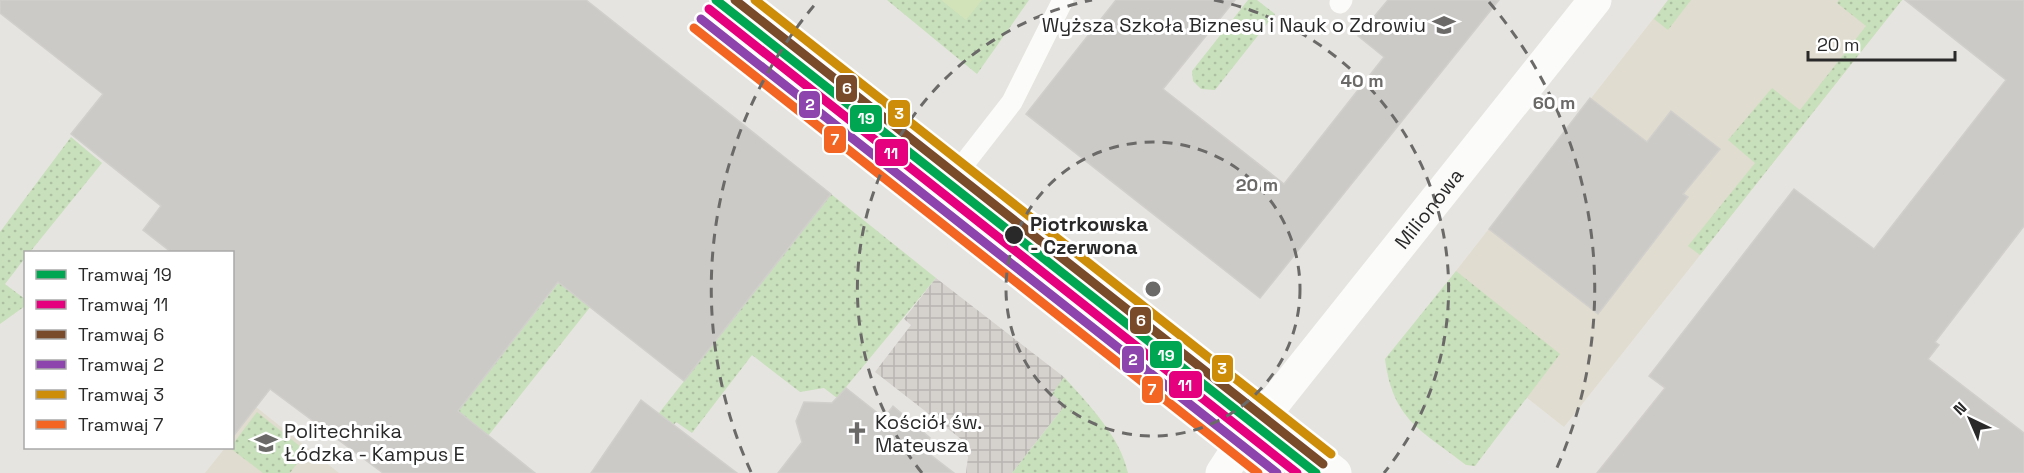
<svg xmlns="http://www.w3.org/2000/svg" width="2024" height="473" font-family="'Space Grotesk',sans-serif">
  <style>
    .education { fill: #e0dccf }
    .grass { fill: url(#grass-dots) }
    .pitch { fill: #d2e3ba }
    .plaza { fill: url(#plaza-grid) }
    .building { fill: #cccac7; stroke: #d1cfcc; stroke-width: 1.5 }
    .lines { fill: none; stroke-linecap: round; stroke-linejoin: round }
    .lane { stroke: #fbfbfa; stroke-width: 21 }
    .secondary { stroke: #fbfbfa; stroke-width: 33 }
    .tram-1-casing { stroke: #fff; stroke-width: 14 }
    .tram-2-casing { stroke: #fff; stroke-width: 14 }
    .tram-3-casing { stroke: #fff; stroke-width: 14 }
    .tram-4-casing { stroke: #fff; stroke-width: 14 }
    .tram-5-casing { stroke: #fff; stroke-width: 14 }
    .tram-6-casing { stroke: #fff; stroke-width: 14 }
    .tram-1 { stroke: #00a651; stroke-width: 9 }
    .tram-2 { stroke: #e5007d; stroke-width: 9 }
    .tram-3 { stroke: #7a4b2a; stroke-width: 9 }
    .tram-4 { stroke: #8e44ad; stroke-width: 9 }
    .tram-5 { stroke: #ce8d08; stroke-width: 9 }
    .tram-6 { stroke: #f26522; stroke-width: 9 }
    .ring { fill: none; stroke: #6b6a69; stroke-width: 3; stroke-dasharray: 10 8 }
    .stop-dot { fill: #292929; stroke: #fff; stroke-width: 2 }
    .labels { text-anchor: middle; stroke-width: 6; stroke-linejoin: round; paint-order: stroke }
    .poi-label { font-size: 20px; fill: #292929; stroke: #fff; text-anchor: start }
    .street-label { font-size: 20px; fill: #292929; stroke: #fff }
    .stop-label { font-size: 20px; font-weight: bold; fill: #292929; stroke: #fff; text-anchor: start }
    .centre { fill: #6b6a69; stroke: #fff; stroke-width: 3 }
    .ring-label { font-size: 18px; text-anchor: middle; font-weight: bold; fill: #6b6a69; stroke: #fff; stroke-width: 6; stroke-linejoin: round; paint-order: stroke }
    .line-badge { stroke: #fff; stroke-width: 2 }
    .badge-label { font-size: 16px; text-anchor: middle; font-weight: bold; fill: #fff }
  </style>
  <defs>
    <pattern id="grass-dots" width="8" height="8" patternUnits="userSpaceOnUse" patternTransform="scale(1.5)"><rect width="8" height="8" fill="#c8e0bb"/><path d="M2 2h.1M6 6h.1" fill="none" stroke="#acc0a1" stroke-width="1.8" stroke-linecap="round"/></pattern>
    <pattern id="plaza-grid" width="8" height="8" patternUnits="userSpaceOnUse" patternTransform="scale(1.5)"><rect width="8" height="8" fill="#d5d2ce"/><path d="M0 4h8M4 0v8" fill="none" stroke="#b7b4b1"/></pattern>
  </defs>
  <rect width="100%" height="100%" fill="#e6e4e0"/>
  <path class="education" d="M1668,0H1902L1564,427L1526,397L1498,435L1391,354Z
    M256,407L339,473H205L225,448H232L233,438Z"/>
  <path class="grass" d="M887,0H1029L977,74Z
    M1248,0H1257L1275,14L1215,90L1201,89L1193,81L1192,71Z
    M1668,0H1691L1668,30L1654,19Z
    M1839,0H1902L1700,255L1688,246L1755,163L1728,140L1772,88L1800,110L1866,26L1837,3Z
    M71,137L102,163L30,252H26L25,258L5,284L25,299V306L0,324V232Z
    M831,194L936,278L837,398L824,388L800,392L752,355L692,433L676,422L636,473H612Z
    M1456,271L1560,354L1475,466L1466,465C1422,430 1393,421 1385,359Z
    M559,282L591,306L488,436L458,411Z
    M1064,377C1089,405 1120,436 1128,473H1012L1065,405L1051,394Z
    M257,412L306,451L290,473H263L230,448Z"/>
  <path class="pitch" d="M941,0H982L966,20Z"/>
  <path class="plaza" d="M936,278L1064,377L1052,394L1065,405L1012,473H966L968,457L961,439L875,372L911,325L904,319Z"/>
  <path class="building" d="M0,0H586L831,194L684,381L558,282L458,411L535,473H383L270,389L232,438V252H171L143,230L161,206L71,134L103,94L0,13Z
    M1116,0H1235L1163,89L1284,184L1384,57L1358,36L1388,0H1499L1260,298L1026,114Z
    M1905,0H2024V226L1935,342L1939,345L1928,359L2024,433V473H1597L1665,388L1649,376L1794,189L1874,249L2006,80Z
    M1590,98L1647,142L1671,111L1720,149L1683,194L1688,197L1598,314L1489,229Z
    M846,388L884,418L893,406L930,438L923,449L954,473H778L802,442L796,421L804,402L832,403Z
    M641,400L737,473H591Z"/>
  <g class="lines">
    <path class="lane" d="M1340,3L1342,0
      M956,174L1012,102L1063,0"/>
    <g class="secondary">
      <path d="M735,0L1335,473"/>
      <path id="s1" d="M1222,473L1239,447L1595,0"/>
    </g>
    <g class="tram-1-casing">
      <path id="tram-1" d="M716,0L1316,473"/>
    </g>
    <g class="tram-2-casing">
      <path id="tram-2" d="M709,9L1297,473"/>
    </g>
    <g class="tram-3-casing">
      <path id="tram-3" d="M735,0L1323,464"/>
    </g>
    <g class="tram-4-casing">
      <path id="tram-4" d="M701,19L1277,473"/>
    </g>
    <g class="tram-5-casing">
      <path id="tram-5" d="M755,0L1331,454"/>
    </g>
    <g class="tram-6-casing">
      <path id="tram-6" d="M694,28L1258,473"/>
    </g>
    <use href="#tram-1" class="tram-1"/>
    <use href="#tram-2" class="tram-2"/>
    <use href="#tram-3" class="tram-3"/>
    <use href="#tram-4" class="tram-4"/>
    <use href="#tram-5" class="tram-5"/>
    <use href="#tram-6" class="tram-6"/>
  </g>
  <g class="ring">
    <circle cx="1153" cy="289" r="147"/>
    <path d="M922 473A295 295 0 0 1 1092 0M1214 0A295 295 0 0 1 1384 473"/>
    <path d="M751 472A442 442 0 0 1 817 2M1489 2A442 442 0 0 1 1555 472"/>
  </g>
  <defs>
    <g id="university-bare" transform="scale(1.8)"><path d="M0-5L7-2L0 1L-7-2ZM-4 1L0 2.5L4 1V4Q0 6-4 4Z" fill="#6b6a69" stroke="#fff" stroke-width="2.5" paint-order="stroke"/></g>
    <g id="church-bare" transform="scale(1.8)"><path d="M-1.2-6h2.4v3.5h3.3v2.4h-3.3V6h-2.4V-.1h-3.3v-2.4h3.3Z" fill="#6b6a69" stroke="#fff" stroke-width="2.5" paint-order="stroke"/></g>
  </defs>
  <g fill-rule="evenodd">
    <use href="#university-bare" x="1444" y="25"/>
    <use href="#church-bare" x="857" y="433"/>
    <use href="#university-bare" x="266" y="443"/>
  </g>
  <circle class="stop-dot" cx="1014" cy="235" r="10"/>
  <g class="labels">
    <g class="poi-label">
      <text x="1426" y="32" text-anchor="end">Wyższa Szkoła Biznesu i Nauk o Zdrowiu</text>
      <text x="875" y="429">Kościół św.<tspan x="875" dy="23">Mateusza</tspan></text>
      <text x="284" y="438">Politechnika<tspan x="284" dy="23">Łódzka - Kampus E</tspan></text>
    </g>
    <g class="street-label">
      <text dy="7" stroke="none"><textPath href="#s1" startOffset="336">Milionowa</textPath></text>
    </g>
    <g class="stop-label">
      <text x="1030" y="231">Piotrkowska<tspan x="1030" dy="23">- Czerwona</tspan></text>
    </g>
  </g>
  <circle cx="1153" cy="289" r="9" class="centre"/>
  <g class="ring-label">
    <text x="1362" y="87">40 m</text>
    <text x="1554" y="109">60 m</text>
    <text x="1257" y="191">20 m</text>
  </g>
  <g class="line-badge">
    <rect x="835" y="74" width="23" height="29" rx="6" fill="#7a4b2a"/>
    <rect x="798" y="90" width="23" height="29" rx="6" fill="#8e44ad"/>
    <rect x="887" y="99" width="24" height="29" rx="6" fill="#ce8d08"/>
    <rect x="849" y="104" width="34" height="29" rx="6" fill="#00a651"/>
    <rect x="823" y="125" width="24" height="29" rx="6" fill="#f26522"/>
    <rect x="874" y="138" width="35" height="29" rx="6" fill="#e5007d"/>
    <rect x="1129" y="306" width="23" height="29" rx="6" fill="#7a4b2a"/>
    <rect x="1149" y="340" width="34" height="29" rx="6" fill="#00a651"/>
    <rect x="1121" y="345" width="24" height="29" rx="6" fill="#8e44ad"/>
    <rect x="1211" y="354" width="23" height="29" rx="6" fill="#ce8d08"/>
    <rect x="1168" y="370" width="35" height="29" rx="6" fill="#e5007d"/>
    <rect x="1141" y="375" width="23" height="29" rx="6" fill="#f26522"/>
  </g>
  <g class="badge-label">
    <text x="847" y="94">6</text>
    <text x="810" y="110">2</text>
    <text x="899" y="119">3</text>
    <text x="866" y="124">19</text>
    <text x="835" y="145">7</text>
    <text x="891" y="159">11</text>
    <text x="1141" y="326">6</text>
    <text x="1166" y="361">19</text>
    <text x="1133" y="365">2</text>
    <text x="1222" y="374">3</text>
    <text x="1185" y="391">11</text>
    <text x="1152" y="395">7</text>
  </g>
  <rect x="24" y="251" width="210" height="198" fill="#ffffff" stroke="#a9a9a9" stroke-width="1.5"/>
  <rect x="36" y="270" width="30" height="9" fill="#00a651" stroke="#a9a9a9" stroke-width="1.5"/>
  <text x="78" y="281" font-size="18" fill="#292929">Tramwaj 19</text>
  <rect x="36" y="300" width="30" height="9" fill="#e5007d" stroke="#a9a9a9" stroke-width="1.5"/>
  <text x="78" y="311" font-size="18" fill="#292929">Tramwaj 11</text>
  <rect x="36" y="330" width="30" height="9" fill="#7a4b2a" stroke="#a9a9a9" stroke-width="1.5"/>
  <text x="78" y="341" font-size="18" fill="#292929">Tramwaj 6</text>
  <rect x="36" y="360" width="30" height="9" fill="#8e44ad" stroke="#a9a9a9" stroke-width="1.5"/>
  <text x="78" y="371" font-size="18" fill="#292929">Tramwaj 2</text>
  <rect x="36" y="390" width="30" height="9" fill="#ce8d08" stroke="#a9a9a9" stroke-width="1.5"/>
  <text x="78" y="401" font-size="18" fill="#292929">Tramwaj 3</text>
  <rect x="36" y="420" width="30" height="9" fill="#f26522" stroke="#a9a9a9" stroke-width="1.5"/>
  <text x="78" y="431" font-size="18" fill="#292929">Tramwaj 7</text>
  <g transform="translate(1970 419) rotate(316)" stroke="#ffffff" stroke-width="4.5" paint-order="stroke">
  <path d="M0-4.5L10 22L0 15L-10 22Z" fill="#292929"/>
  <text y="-9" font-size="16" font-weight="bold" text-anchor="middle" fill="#292929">N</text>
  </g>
  <path d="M1808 51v9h147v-9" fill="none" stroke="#292929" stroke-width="3"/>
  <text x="1817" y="51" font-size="18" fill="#292929" stroke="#ffffff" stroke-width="4.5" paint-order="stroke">20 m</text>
</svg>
